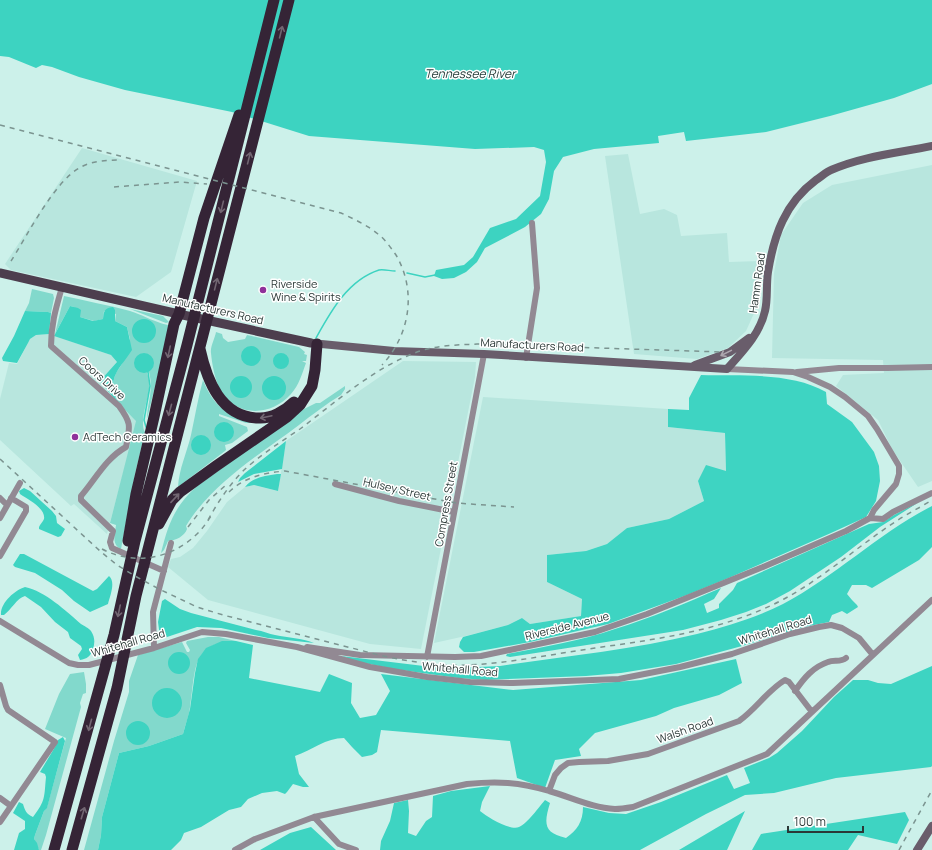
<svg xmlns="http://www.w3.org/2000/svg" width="932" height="850" font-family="Manrope,sans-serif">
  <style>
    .built { fill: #b8e6de }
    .green { fill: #82d9cc }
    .forest { fill: #3ed4c2 }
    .water { fill: #3dd3c1 }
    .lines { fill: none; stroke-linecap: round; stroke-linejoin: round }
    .stream { stroke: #3dd3c1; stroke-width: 1.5 }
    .minor { stroke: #928993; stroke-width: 6 }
    .secondary { stroke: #695d6b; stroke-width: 8 }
    .primary { stroke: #4d3e4e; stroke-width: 9 }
    .motorway { stroke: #352436; stroke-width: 11 }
    .rail { stroke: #7b9490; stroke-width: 1.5; stroke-dasharray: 5 5; stroke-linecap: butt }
    .oneway { stroke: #726672 }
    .oneway2 { stroke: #aca6ae }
    .poi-dot { fill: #8f319a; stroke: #fff; stroke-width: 1.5 }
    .labels { text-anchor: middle; stroke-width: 3; stroke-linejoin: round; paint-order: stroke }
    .street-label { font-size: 11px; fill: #2a3836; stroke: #fff }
    .poi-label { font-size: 11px; fill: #2a3836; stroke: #fff; text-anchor: start }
    .water-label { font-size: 12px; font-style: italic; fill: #243d39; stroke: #fff }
  </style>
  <rect width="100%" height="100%" fill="#ccf1ea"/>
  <path class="built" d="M82,148L197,181L171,272L136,297L11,270L5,264Z
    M628,154L640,214L664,209L677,215L681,236L727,233L729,262L760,261V300L746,331L728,348L697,359L634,354L605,156Z
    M932,165V481L918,487L892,449L878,420L836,386L843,375L884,373L883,360L772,358L774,273L781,235L803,203L832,185Z
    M49,334L111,355L117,362L101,381L125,411L137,421L107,534L74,504L71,506L0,440V399L9,363L17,364L28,343L30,339L36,335Z
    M403,361L476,362L475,377L421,649L370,644L208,600L168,567L171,559L180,557L193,548L207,531L227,502L245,487L254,485L278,491L286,441Z
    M483,397L668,409V427L725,433L726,471L698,481L704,501L669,519L627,528L607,544L586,551L547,555V582L582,599L581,616L530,624L522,618L508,625L470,635L434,643Z"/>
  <path class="green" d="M32,289L53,294L54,298L51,313L48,312L25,311L29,303Z
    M64,296C86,301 108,305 130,311C141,314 160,325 170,325L147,419C147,403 154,391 149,372L147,373C149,378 150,383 149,389C148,400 139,423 145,432L135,474L121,549C111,544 115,534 116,525L110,523L136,421L117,402L113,389L114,379L116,373L122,364L130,339L127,327L115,321L116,314L104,311L103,319L94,321L80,317V314L74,307L70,306L55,334Z
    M130,309L163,316L169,322L166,323Z
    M216,332L222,334L223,338L228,342L245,339L247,335L299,347L305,352L304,354L307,355L306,361H302L306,363C302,374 299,385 291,394C272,416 237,418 221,391C215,381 212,364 211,353C210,347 215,338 216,332Z
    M203,380C214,408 227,414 254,423H246L219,414V416L247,427L248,431L232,443L225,445L226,450L225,451L178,487C179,469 187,452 191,435C195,416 198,398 203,380Z
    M345,386V389L341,395C326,404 312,415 299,425C259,455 212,483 186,526L187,529C185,536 175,541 168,541L164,550L161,553C168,525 174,507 196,487L300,411L316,403H320Z
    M208,637H219L236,641C190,642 196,672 190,707C189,716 185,725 183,734L149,746L119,753L102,817L101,835L98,850H84L114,741L129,692V681L138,655L182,642L187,652H189L190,650L186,643L187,641Z
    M84,672L86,684V693L83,694L80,703L81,707L46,835L41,850H39L34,839L35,835L44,811L47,807L66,738L45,729L59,694L70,674Z"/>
  <path class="forest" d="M70,306L78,308L81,310L80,317L93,321L103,319C104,311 104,308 113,307L115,310V321L127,327L132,350C119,370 107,376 117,402L100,381L117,362L111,355L54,336Z
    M25,311L48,312L51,313L49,334L36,335L30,339L28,343L17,363L3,361L2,358L14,336Z
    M701,375C740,376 792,372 826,392L827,404L852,422L874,452L879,466L880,481L876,501L866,517L831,533L731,577L687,595L608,624L530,642L474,652H464L459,647L460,642L463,637L508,625L522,618L530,624L581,616L582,599L547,582V555L586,551L607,544L627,528L669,519L704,501L698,481L706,465L726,471L725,433L668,427V409L689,410V398Z
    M286,441L282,469L254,474L238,482L240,478L245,473Z
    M277,474H281L278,491L254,485L245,487C253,477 265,476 277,474Z
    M24,488L30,491L52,511L56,516L57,523L65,529L61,536L58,537L39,529V527C40,524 43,522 44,519C46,508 27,499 20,494L19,491Z
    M919,502L880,527L841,557L790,591L766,604L746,612L721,620L683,630L510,657L506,656L507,654C543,647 580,641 615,629C651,618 686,603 721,588L714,599L704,604L707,613L719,608V604L733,590L737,583L869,524L883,522L894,515Z
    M932,506V547L919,560L872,588L866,585H852L847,594L852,600L857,605L858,607L847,614L842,611L832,615L829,622L804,627L742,646L676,664L621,673L586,676L486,680L458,678L394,669L359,662L341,656L432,667H478L500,666C565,656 632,650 697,634C727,626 755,618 783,604C836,576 879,533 932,506Z
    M20,554H24L93,591L97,589L109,576C116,582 110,596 108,604L90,612L74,601L62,590L35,573L15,567L13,565Z
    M25,587C45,591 66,611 81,624C84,626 89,628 91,631C95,637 95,643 93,649C91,656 87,659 80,660L78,655L82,649L81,646L70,638L68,632L55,622L41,607L25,596C17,598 11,610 4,615H1C0,603 15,590 25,587Z
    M165,599L180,609L191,613L256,630C263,631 269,634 275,635C289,638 301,638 314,643L268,638L221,628L197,627L164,638L160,637L158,622L162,601Z
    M222,641H236L253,645L249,678L320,692L329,674L352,683L351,703L360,718L376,715L390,691L381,674L513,690L641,680L736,659L742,683L719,695L674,708L656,716L595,733L579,749L581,756L555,760L545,788L517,778L510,741L381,730L377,752L372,755L362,757L352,747L344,738C326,738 312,750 295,756L299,774L309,787H303L293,784L287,792L285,794L277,791L262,793L248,799L241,807L229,810L201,827L184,833L181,840L171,850H98L101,835L102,817L119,753L149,746L183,734L190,709L195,673L198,659L206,648Z
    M932,666V766L931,767L836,778L774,793L745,795L706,814L640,850H380L381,841L390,821L394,803L408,800L409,811L408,833L416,836L426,821L432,817L433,796L451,791L490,786L482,802L480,811C487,817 510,831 519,827C527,824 539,807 545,800L550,803C544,823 543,833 566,838C577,830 583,822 583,807L609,813L626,814L661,802L727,775L734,789L750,783L744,768L769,758L777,753L802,731L834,697L853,680H868L878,683L891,684Z
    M63,737L65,741L47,808L44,811L35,835L34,839L37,843L39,850H14L19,833L25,829V821L13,813L19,802L23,804C25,810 26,814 33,817C46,800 44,797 46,777L45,774L40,772L55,747L58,740Z
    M745,811L727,850H679Z
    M905,812L909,820L897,844L858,835L848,850H752L761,834Z
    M311,827L336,850H260L290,833Z"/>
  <path class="water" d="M0,0H932V84L894,98L830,116L766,132L686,141L684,132L658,136L659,143L594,149L563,157L554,171L549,199L541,214L525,227L485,248L477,262L466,272L454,278L442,279L434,276L436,270L464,265L473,257L490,228L516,219L540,196L546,162L544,150L534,147L475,149L309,136L232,112L125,90L79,77L52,67L42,65L36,68L9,57L0,56Z
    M132 331a12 12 0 1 1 24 0a12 12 0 1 1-24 0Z
    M241 356a10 10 0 1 1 20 0a10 10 0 1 1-20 0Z
    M273 361a8 8 0 1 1 16 0a8 8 0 1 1-16 0Z
    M134 363a10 10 0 1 1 20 0a10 10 0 1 1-20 0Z
    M262 388a12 12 0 1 1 24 0a12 12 0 1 1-24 0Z
    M230 387a11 11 0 1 1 22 0a11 11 0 1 1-22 0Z
    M214 432a10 10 0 1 1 20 0a10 10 0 1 1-20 0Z
    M191 445a10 10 0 1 1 20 0a10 10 0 1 1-20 0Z
    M168 663a11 11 0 1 1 22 0a11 11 0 1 1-22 0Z
    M152 703a15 15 0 1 1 30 0a15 15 0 1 1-30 0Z
    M126 733a12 12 0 1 1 24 0a12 12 0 1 1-24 0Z"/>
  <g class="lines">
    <path class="stream" d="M407,273L425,277L435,275
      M316,338C331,311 348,280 379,270C384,269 390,271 395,271
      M146,427L144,420L150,386L148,372"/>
    <path class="minor" d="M62,287C56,308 51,324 51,346L119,406C132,424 130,426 126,447C106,458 95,480 81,496V500L113,531L110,542L112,548L164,571
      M526,358L537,288L532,223
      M727,369L793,372L808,377L830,387L845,397L868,416L877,429L899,466V474L896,484L874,510L870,518
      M797,372L839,368H887L932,367
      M335,484L399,501L454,512
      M0,498L7,505
      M0,518L20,483
      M870,518L883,519L893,512L932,493
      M0,556L26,511V507L11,498
      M0,621L69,663L78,665H89L154,648L202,632L226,634L297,647L370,667L427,677L470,682L513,683L619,679L680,667L732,654L790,634L819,627L831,625L842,628L859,638L873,655
      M307,647L360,655L455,657L481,656L595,632L647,614L763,567L846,531L870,518
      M154,648L153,612L171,543
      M427,657L484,354
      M0,685L6,706L8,710L55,742L0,822
      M795,691C804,678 813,667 828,662C834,659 840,663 846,658
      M549,791L555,775L561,768L568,763L579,762L608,761L648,754L739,721C756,709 768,690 785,680L789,682L812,712
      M0,798L11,806
      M314,817L339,844L356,850
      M235,850L255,839L314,817L467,784C497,781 519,782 549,791C571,797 592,808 615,809C621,809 627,808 633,807L767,754L932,600"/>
    <path class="secondary" d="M311,343L394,351L484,354L727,369C742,352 760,334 765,311C768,299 766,285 768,272C774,235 785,203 816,180C821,177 826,172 831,170C863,156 898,153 932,146
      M695,365L730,352L749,338
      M917,850L932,826"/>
    <path class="primary" d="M0,273L183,315L311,343"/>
    <path class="motorway" d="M200,349C207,381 221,417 258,418C271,419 285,411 294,402
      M159,524L172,500L180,492L216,466L287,417L300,405L312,386L315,370L317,344
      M128,541L136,494L154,417L174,324L179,314L204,218L239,115
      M54,850L114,635L135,541L187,345L274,0
      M72,850L117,688L136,596L289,0"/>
    <path class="rail" d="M0,125L341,213C354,219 367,225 378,234C385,239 391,248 396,255C417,291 410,335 382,365
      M114,187L180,182L207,184
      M11,261C27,236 55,180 81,167C92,161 107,160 120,160
      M0,459L100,551L117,565L135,576L159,589L197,607L223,615L379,655C409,662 439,666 469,665C511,663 553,654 595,648C659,639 726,630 784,599C825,577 859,545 898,520C909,513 921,507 932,500
      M229,492C245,477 263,473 285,471L456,503L514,507
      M208,520C218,502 229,485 244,470C259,456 282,441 300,429C337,401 376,366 420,351C439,345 458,345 477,344L722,352
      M188,527L209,500L226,485
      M102,549C135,566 172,559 198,533C203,528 207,522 211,516
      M899,850L932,790"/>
  </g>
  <defs><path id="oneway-shaft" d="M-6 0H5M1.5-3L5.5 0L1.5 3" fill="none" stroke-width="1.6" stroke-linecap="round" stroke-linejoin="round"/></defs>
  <g class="oneway">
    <use href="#oneway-shaft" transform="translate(281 32) rotate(-76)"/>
    <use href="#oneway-shaft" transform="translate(249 158) rotate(-76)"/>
    <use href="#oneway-shaft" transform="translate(222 207) rotate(104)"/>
    <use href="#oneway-shaft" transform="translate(216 284) rotate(-76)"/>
    <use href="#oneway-shaft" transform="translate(169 352) rotate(102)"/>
    <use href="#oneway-shaft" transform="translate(170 410) rotate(105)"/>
    <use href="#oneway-shaft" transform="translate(266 417) rotate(168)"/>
    <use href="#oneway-shaft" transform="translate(175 498) rotate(-47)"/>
    <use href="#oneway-shaft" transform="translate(119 611) rotate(102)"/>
    <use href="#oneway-shaft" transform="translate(90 725) rotate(105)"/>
    <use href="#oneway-shaft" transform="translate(83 813) rotate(-73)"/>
  </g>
  <use class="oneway2" href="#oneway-shaft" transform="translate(726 353) rotate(154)"/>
  <g class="poi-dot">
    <circle cx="263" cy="290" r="4"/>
    <circle cx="75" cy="437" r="4"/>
  </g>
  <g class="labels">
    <g class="street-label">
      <text transform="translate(757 283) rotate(-82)" y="4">Hamm Road</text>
      <text transform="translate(213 309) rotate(13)" y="4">Manufacturers Road</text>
      <text transform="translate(532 345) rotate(3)" y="4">Manufacturers Road</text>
      <text transform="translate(102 378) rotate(42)" y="4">Coors Drive</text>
      <text transform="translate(397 489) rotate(13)" y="4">Hulsey Street</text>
      <text transform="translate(446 504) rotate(-80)" y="4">Compress Street</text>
      <text transform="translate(567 626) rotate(-14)" y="4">Riverside Avenue</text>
      <text transform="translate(775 630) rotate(-17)" y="4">Whitehall Road</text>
      <text transform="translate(128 643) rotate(-16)" y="4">Whitehall Road</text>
      <text transform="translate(460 669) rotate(5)" y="4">Whitehall Road</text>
      <text transform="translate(685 730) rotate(-19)" y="4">Walsh Road</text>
    </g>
    <g class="poi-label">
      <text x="271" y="288">Riverside<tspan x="271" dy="13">Wine &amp; Spirits</tspan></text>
      <text x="83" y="441">AdTech Ceramics</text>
    </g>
    <g class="water-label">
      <text x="470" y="78">Tennessee River</text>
    </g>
  </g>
  <path d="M788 826v6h75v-6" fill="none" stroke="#2a3836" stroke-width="2"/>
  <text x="794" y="826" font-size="12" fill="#2a3836" stroke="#ffffff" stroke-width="3" paint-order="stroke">100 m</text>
</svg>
